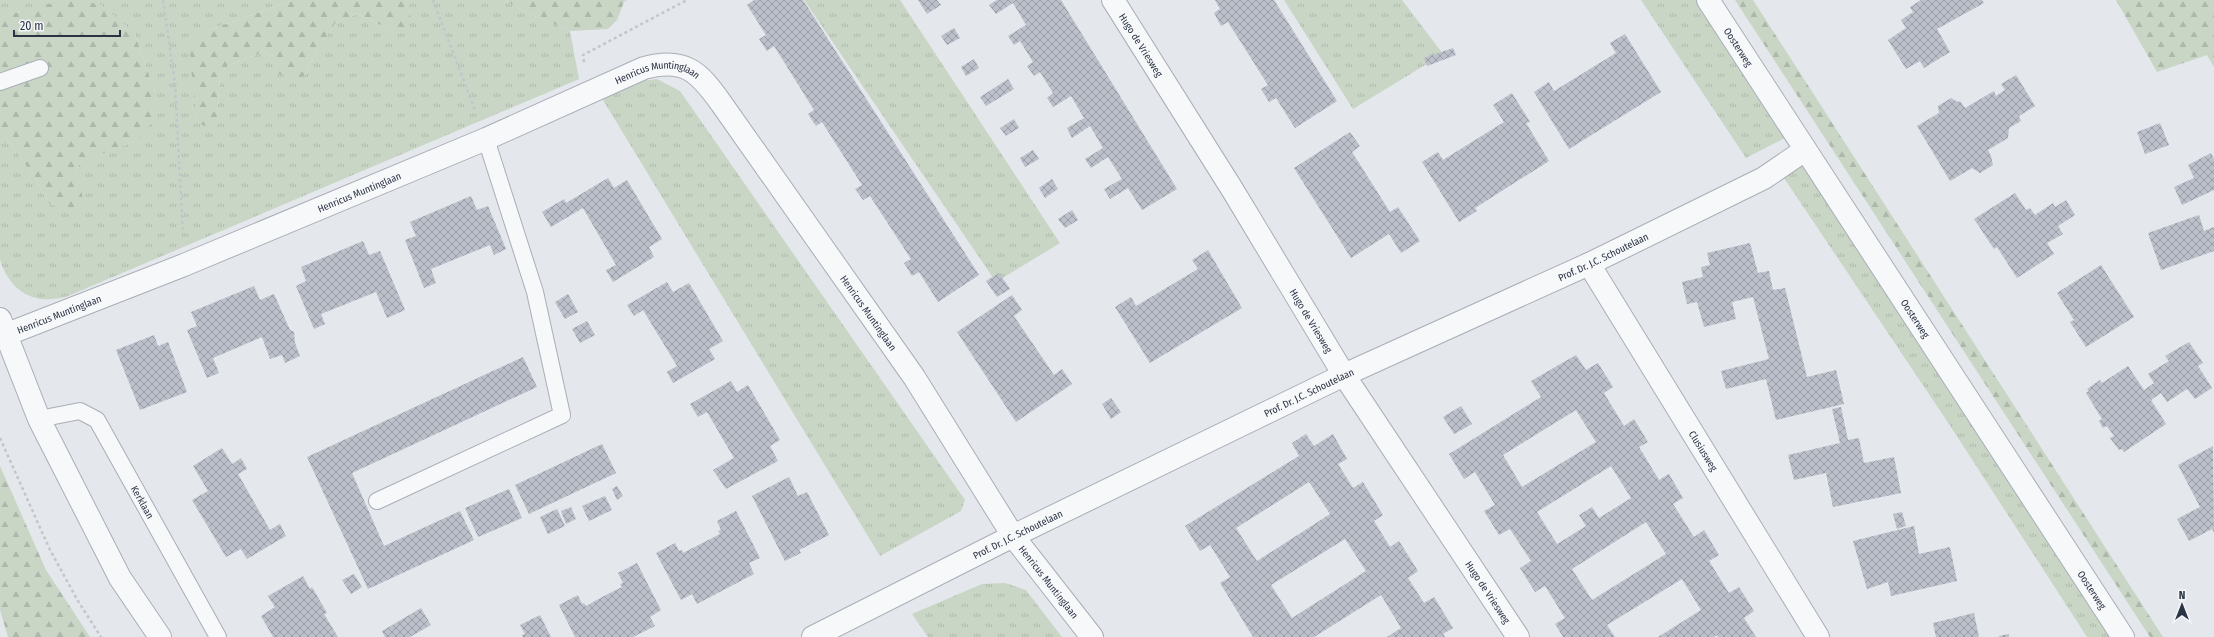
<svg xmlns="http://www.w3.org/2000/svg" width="2214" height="637" font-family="'Fira Sans Condensed',sans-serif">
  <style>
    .grass { fill: url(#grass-tufts) }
    .forest { fill: url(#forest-firs) }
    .building { fill: url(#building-cross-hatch); fill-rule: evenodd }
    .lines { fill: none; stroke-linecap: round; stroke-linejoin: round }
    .lane-casing { stroke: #a9aeb7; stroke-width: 18 }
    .street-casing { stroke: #a9aeb7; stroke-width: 24 }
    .path { stroke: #c2c5cb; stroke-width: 2.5; stroke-dasharray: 3 3; stroke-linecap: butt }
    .lane { stroke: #f7f8fa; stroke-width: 16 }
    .street { stroke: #f7f8fa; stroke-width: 22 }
    .labels { text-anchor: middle; stroke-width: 3; stroke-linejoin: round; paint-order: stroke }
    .street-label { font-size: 10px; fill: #2b3445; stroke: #f4f6f9 }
  </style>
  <defs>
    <pattern id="grass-tufts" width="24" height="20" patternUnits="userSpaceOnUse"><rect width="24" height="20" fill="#c9d6c5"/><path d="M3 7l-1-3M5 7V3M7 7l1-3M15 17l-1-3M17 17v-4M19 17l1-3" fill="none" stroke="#adb8ab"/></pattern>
    <pattern id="forest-firs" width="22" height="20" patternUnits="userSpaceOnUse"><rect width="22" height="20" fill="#c9d6c5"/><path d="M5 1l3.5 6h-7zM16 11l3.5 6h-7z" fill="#adb8ab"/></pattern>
    <pattern id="building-cross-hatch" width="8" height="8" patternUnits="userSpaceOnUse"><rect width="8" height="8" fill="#bbc0ca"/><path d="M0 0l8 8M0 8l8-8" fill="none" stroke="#989da6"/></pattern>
  </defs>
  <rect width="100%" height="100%" fill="#e4e7ec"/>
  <path class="grass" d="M0,0H293L209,30L191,47L197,120L217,116L220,76L227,66L263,52L273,56L304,76L320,45L336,22L358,14L393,31L411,18L405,0H505L523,11L570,31L579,79L68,296C35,306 11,293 0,260V140L6,138L33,175L49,203L82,199L76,169L83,160L134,142L155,92L134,32L19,11L0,19Z
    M804,0H900L1060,243L996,282Z
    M1284,0H1402L1443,54L1353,109Z
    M1641,0H1700L1785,138L1746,158Z
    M657,79L680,91L965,500L961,511L880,556L600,95L631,82Z
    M1802,162L2114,637H2087L1949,424L1784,178Z
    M1005,583L1026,590L1062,637H928L912,614L982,584Z"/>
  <path class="forest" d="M293,0H405L411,18L403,29L393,31L358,14L336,22L320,45L304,76L293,79L279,74L273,56L263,52L227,66L220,76L217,116L212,124L204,126L197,120C196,107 188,55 191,46C195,38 202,34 209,30Z
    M505,0H627L624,2L617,20L608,29L570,31L523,11Z
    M1735,0H1753L2163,637H2150Z
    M2116,0H2214V67L2207,55L2157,72Z
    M75,1L100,4L134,32L155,92L153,121L134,142L82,161L76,169L83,199L79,210L66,212L49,203L33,175L6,138L0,140V19C24,8 48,2 75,1Z
    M0,466L46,570L90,637H8L0,610Z"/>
  <path class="building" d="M754,0H803L979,275L938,302L919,272L912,276L904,263L911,259L870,196L863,200L855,189L862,185L822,122L816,126L808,114L814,110L774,46L767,51L759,39L766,35L747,5Z
    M918,0H937L941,5L927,14Z
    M997,0H1061L1177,189L1142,210L1128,188L1110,199L1104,189L1122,179L1108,157L1091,168L1085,159L1103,148L1090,126L1072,138L1067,128L1084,118L1071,96L1053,107L1047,98L1053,93L1040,72L1034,76L1027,66L1033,62L1020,41L1014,45L1008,36L1026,25L1013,3L996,14L989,5Z
    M1215,0H1274L1337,101L1295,128L1276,98L1269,102L1261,89L1268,85L1228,22L1221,26L1214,13L1220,9Z
    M1921,0H1982L1984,3L1937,29L1950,52L1924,68L1920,61L1906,69L1888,40L1906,28L1901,20L1913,12L1910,7Z
    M954,28L960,38L947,45L941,36Z
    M1625,34L1661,92L1569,149L1534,92L1549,82L1554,91L1616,53L1610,43Z
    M1453,48L1456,55L1427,66L1424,58Z
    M974,59L979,68L966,76L961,67Z
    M2016,75L2035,106L2019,116L2021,121L2009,128L2008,138L1988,150L1991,156L1993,165L1980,173L1972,168L1950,181L1917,126L1939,113L1938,106L1951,98L1958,102L1960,101L1965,108L1994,91L1996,96L2005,90L2001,84Z
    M1008,79L1014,89L986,106L980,97Z
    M1512,93L1530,122L1526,123L1549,161L1475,208L1477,211L1459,222L1422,162L1438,152L1443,160L1504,122L1493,105Z
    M1014,119L1019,128L1006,136L1000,128Z
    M2160,123L2169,145L2145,154L2137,132Z
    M1350,132L1360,146L1352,152L1390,212L1398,207L1420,241L1401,253L1389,234L1351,258L1294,168Z
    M1033,150L1039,159L1025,167L1020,158Z
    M2211,153L2214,159V190L2182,205L2174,187L2194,178L2188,165Z
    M608,178L614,188L627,180L662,239L649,247L654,257L613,282L606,270L616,265L583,208L551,227L542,212L564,199L566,203Z
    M1052,179L1058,189L1045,198L1039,188Z
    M2015,193L2026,210L2030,208L2035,215L2053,203L2055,207L2066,200L2075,215L2058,226L2063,234L2047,243L2054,254L2017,278L1997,247L1994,249L1974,219Z
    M471,196L477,210L488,206L506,249L494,255L490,245L431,269L436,283L424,288L405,240L416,236L410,222Z
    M1072,210L1078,220L1065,228L1058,219Z
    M2199,215L2204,231L2214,227V251L2161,270L2148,233Z
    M363,241L369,255L380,251L405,310L387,318L376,292L321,314L325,324L314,329L296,286L306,281L301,267Z
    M1750,243L1758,273L1769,271L1773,290L1785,288L1807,377L1836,370L1844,404L1776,420L1766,379L1726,389L1721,371L1769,359L1753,297L1732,302L1736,319L1704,327L1697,302L1687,304L1682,282L1703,277L1701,267L1710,265L1707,253Z
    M1208,250L1242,308L1150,363L1115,307L1131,297L1136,306L1198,269L1192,260Z
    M2101,265L2134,317L2086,347L2070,322L2074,320L2057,293Z
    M999,273L1010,289L997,297L986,281Z
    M667,282L673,292L689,283L723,341L709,349L715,359L673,383L667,372L677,366L643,310L634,316L627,305Z
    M254,286L260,300L274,294L290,330L294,332L295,343L300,356L285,363L282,355L270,359L262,337L213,358L219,373L207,378L187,330L197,326L191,312Z
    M568,294L578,312L565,319L555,302Z
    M1012,295L1022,310L1014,316L1054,375L1062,369L1072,384L1016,422L957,332Z
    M587,321L595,335L580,343L572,329Z
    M154,335L158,346L168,342L187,392L140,410L116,350Z
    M2189,342L2203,363L2198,366L2212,388L2195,399L2187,389L2167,402L2161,393L2151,400L2166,424L2124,452L2122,449L2119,450L2110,438L2114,436L2107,426L2103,428L2099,421L2102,419L2086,393L2089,391L2087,389L2100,380L2102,383L2128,366L2144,390L2154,383L2148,374L2169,361L2165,356Z
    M1576,355L1586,370L1598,363L1613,387L1604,393L1624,426L1634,419L1648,442L1639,447L1659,480L1669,474L1683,498L1673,504L1694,537L1704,530L1719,555L1709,561L1729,593L1739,587L1754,611L1744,618L1756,637H1718L1717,635L1714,637H1658L1701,610L1682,579L1607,625L1615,637H1563L1555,624L1565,618L1545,586L1535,592L1520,568L1531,561L1510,529L1499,535L1484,511L1495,505L1475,472L1464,479L1449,454L1541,397L1531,381ZM1576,410L1596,442L1522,487L1503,455ZM1611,466L1631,498L1599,518L1592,507L1579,515L1586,526L1557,544L1537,512ZM1646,522L1666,554L1592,600L1572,569Z
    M523,357L537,387L352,473L384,546L460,511L474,540L368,589L307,457Z
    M731,381L737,392L748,385L780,440L770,446L778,461L726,489L713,470L734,458L707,412L698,417L690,404Z
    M1111,398L1121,412L1111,419L1102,404Z
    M1461,406L1472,424L1454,434L1443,417Z
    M1841,407L1848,440L1859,438L1864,463L1894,457L1901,493L1833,507L1826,473L1794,480L1788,455L1840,443L1832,409Z
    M1306,434L1314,446L1333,434L1347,459L1338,464L1353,488L1363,482L1383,515L1374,521L1390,547L1399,541L1418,571L1408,578L1424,603L1434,597L1453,628L1443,634L1445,637H1387L1401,628L1381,595L1314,637H1253L1220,583L1230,577L1210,545L1200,551L1185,526L1299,456L1292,443ZM1309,482L1330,514L1257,561L1236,528ZM1345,539L1366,571L1292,618L1271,585Z
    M602,444L616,473L529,514L515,485Z
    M2213,446L2214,533L2212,529L2189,541L2177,519L2200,507L2178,465Z
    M222,448L232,464L241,458L247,469L238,474L270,530L280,524L286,536L247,559L241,549L226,557L192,500L208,491L193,466Z
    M789,477L798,496L807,492L829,535L799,550L801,553L785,561L752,496Z
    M617,486L623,496L617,500L612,489Z
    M509,489L522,518L478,537L465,508Z
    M605,496L612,510L589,521L582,506Z
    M571,507L576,519L566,524L561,511Z
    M557,509L565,526L548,534L540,517Z
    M736,511L760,558L749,563L754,574L697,604L692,594L681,600L656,553L675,543L679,551L682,550L683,553L720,534L718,531L721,530L717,521Z
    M1902,512L1906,526L1897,529L1893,514Z
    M1914,526L1919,554L1950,547L1957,581L1891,596L1888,582L1867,589L1853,541Z
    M637,563L661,610L650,617L655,626L633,637H575L559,605L578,595L582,604L584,603L586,606L604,596L622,587L620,584L623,583L618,573Z
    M354,574L362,587L351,594L342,580Z
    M303,576L310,589L312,587L327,613L324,614L338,637H273L261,616L275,607L268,596Z
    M421,608L431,625L410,637H385L382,631Z
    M1974,613L1979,637H1936L1933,623Z
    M540,615L551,637H523L522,635L525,634L520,625Z
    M2009,634V637H1999V636Z"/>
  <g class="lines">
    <g class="lane-casing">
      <g id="lane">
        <path d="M0,82L40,68"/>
        <path id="s1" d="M39,419L80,411L97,420L218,637"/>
        <path d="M377,501L562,415L535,292L486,139"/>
      </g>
    </g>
    <g class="street-casing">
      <g id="street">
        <path id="s2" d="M1113,0L1232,189L1344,375L1518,637"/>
        <path id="s3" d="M1708,0L2123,637"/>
        <path id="s4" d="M1589,264L1818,637"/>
        <path d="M0,319L39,419L120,578L160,637"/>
        <path id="s5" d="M5,335L184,265L486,139L644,68C685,57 699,72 721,103L914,377L1013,536L1092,637"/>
        <path id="s6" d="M813,637L1013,536L1344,375L1589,264L1764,178L1805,150"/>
      </g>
    </g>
    <path class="path" d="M163,0L175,84L183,234
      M433,0L475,110
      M584,62L583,55L687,0
      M0,438L50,550L78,601L101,637"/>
    <use href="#lane" class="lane"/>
    <use href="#street" class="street"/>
  </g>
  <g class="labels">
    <g class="street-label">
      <text dy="4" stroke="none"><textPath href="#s2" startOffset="53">Hugo de Vriesweg</textPath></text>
      <text dy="4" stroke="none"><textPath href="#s3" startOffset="56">Oosterweg</textPath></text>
      <text dy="4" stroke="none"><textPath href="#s5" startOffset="706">Henricus Muntinglaan</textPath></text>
      <text dy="4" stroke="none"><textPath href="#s5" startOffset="382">Henricus Muntinglaan</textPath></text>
      <text dy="4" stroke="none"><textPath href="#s6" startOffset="877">Prof. Dr. J.C. Schoutelaan</textPath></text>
      <text dy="4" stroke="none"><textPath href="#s5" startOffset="1042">Henricus Muntinglaan</textPath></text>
      <text dy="4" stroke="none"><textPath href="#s5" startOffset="58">Henricus Muntinglaan</textPath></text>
      <text dy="4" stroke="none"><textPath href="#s3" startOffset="380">Oosterweg</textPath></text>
      <text dy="4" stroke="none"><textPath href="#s2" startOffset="377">Hugo de Vriesweg</textPath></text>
      <text dy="4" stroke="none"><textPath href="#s6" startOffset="553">Prof. Dr. J.C. Schoutelaan</textPath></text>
      <text dy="4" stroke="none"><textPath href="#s4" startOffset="219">Clusiusweg</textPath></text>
      <text dy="4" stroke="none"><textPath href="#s1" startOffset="155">Kerklaan</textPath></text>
      <text dy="4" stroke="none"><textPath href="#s6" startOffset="229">Prof. Dr. J.C. Schoutelaan</textPath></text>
      <text dy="4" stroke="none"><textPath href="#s5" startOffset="1366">Henricus Muntinglaan</textPath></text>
      <text dy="4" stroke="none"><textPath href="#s3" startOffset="704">Oosterweg</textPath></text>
      <text dy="4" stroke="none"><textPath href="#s2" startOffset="701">Hugo de Vriesweg</textPath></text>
    </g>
  </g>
  <g transform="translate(2182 605)" stroke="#f4f6f9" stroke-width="3" paint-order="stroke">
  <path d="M0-3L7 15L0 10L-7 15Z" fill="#2b3445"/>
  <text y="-6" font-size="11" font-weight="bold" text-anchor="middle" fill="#2b3445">N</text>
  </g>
  <path d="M14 30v6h106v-6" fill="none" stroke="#2b3445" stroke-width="2"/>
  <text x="20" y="30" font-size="12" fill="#2b3445" stroke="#f4f6f9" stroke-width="3" paint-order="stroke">20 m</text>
</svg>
